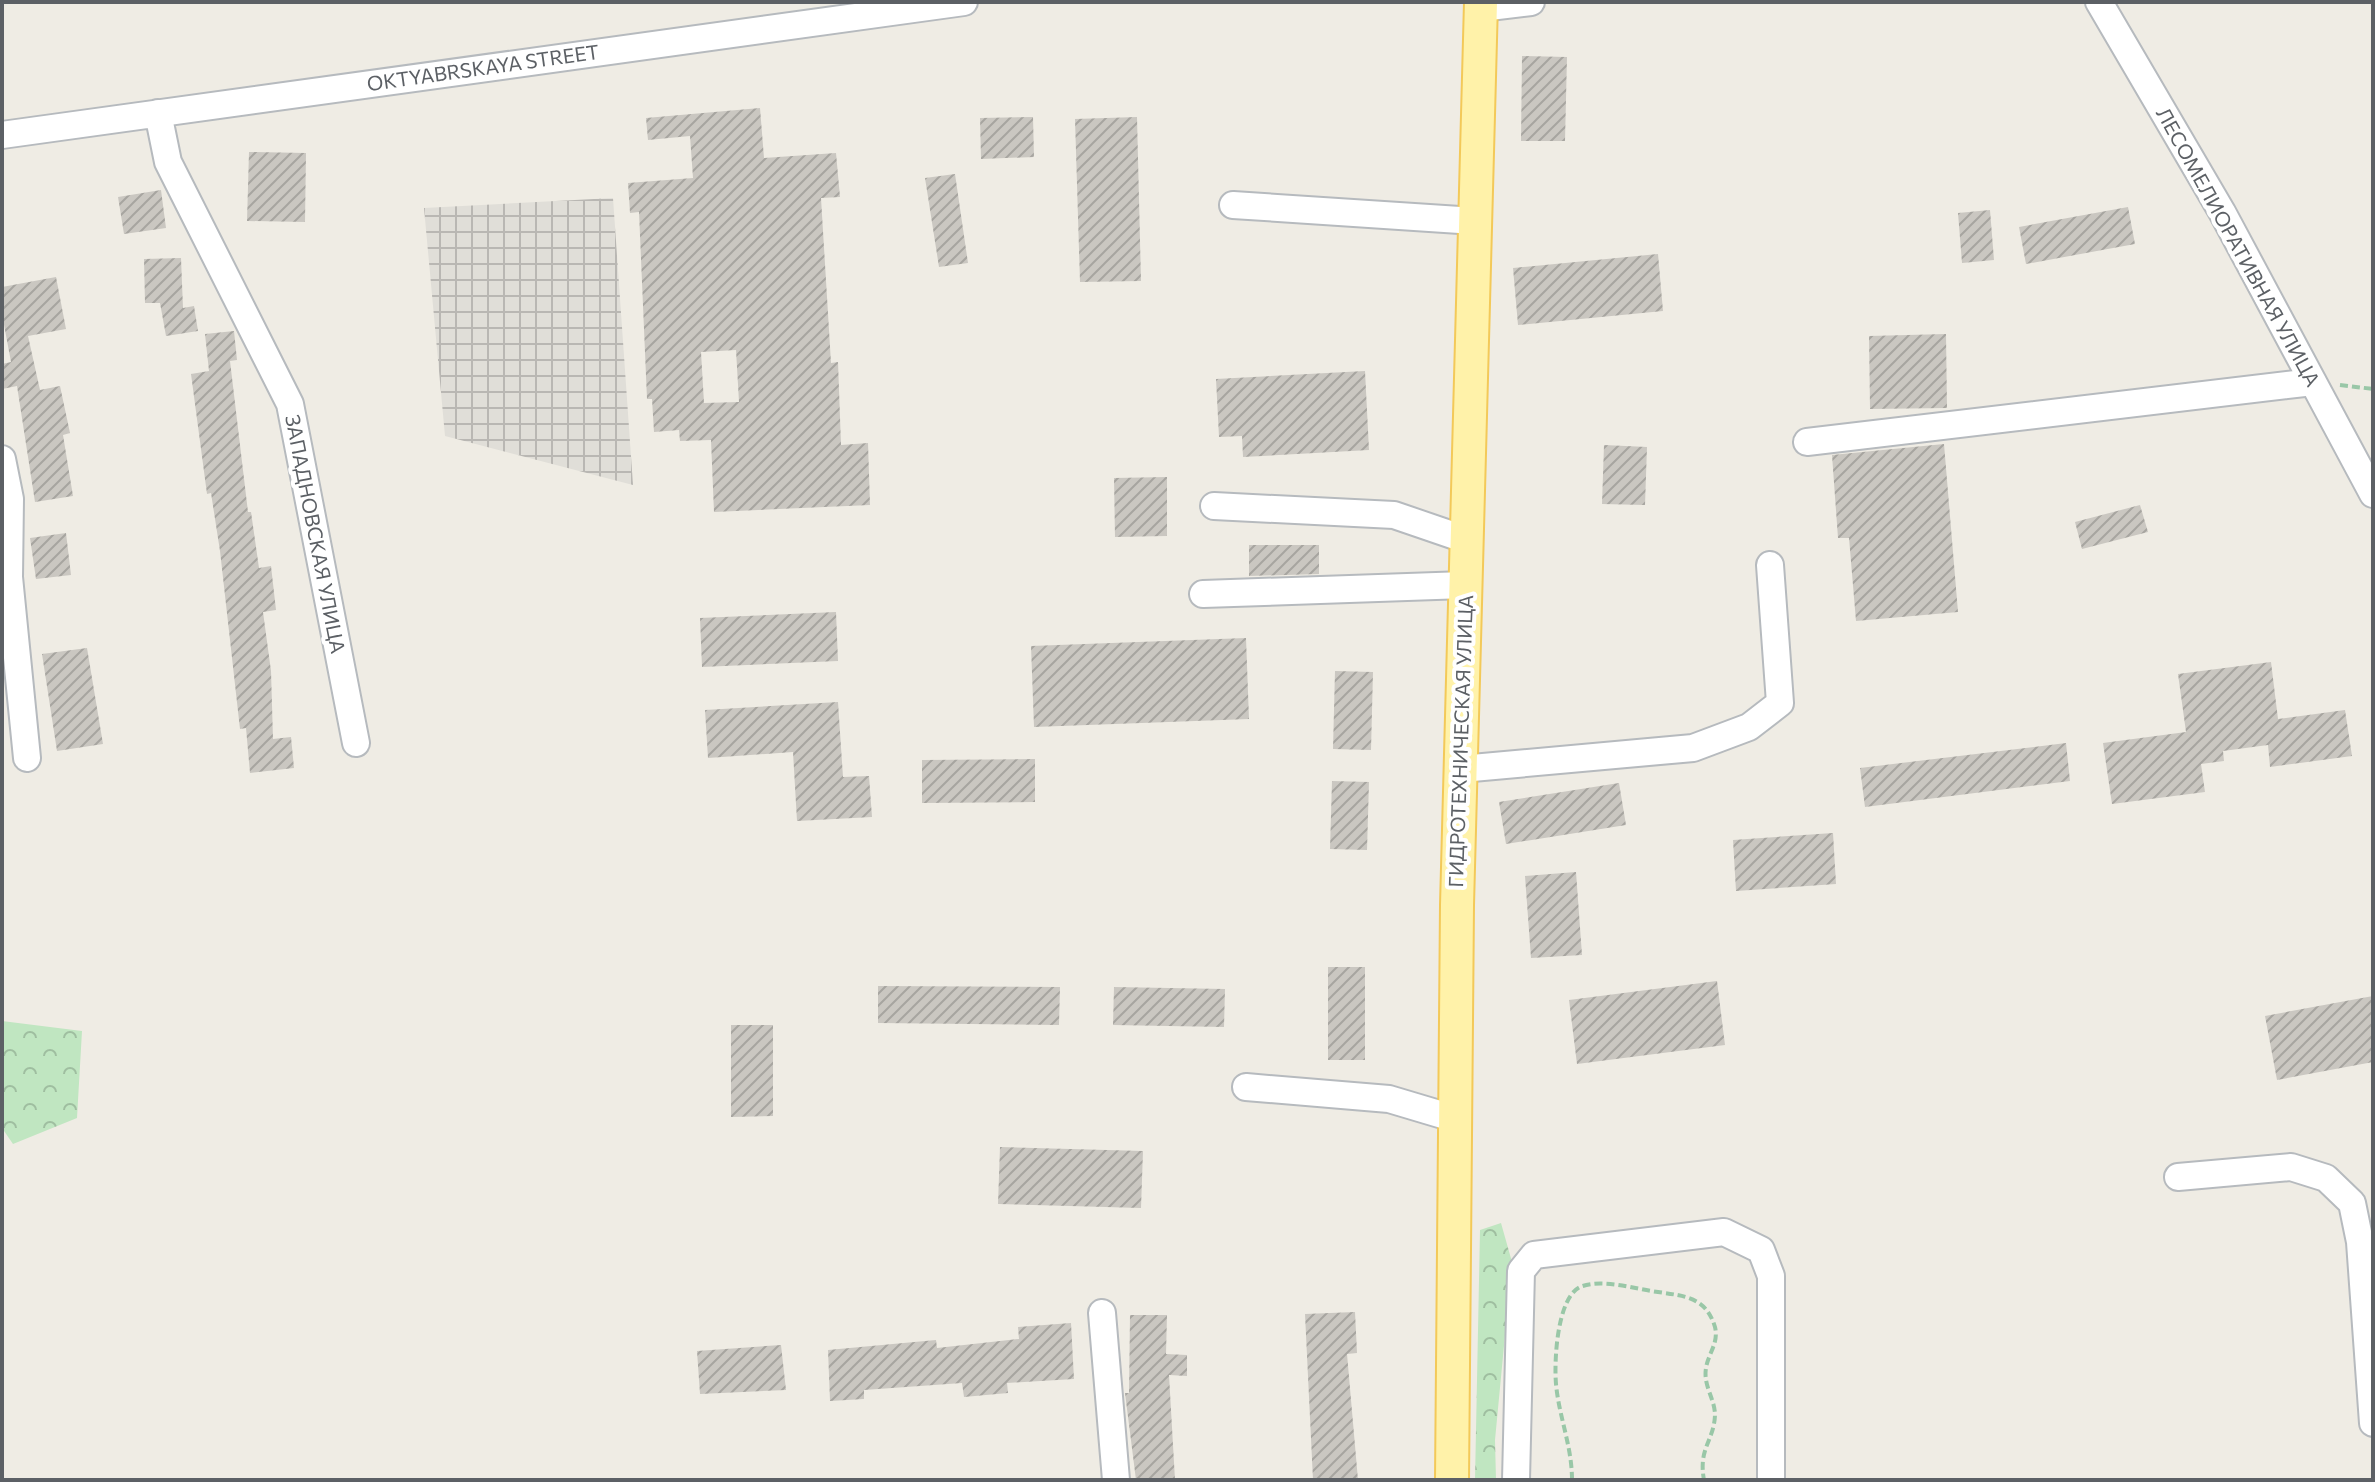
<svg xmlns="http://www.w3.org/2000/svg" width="2375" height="1482" font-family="Commissioner,sans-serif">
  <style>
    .industrial { fill: url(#industrial-grid) }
    .forest { fill: url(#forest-crowns) }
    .building { fill: url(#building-hatch); fill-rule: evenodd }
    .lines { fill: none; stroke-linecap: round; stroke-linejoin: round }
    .minor-casing { stroke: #b6babe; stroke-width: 30 }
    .major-casing { stroke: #f3c959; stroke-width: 36 }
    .path { stroke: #99c7a7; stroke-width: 4; stroke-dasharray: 8 4; stroke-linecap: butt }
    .minor { stroke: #fff; stroke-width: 26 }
    .major { stroke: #fff2a9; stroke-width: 32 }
    .labels { text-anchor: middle; stroke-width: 8; stroke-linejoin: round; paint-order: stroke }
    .street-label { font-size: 20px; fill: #5c6065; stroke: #fff }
  </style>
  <defs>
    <pattern id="industrial-grid" width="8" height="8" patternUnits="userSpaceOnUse" patternTransform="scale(2)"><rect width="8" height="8" fill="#e0ded8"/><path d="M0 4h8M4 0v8" fill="none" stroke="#b9b7b3"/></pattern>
    <pattern id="forest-crowns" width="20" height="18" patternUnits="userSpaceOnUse" patternTransform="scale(2)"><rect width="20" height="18" fill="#c0e6c1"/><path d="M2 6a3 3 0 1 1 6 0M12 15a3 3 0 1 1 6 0" fill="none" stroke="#9fbea0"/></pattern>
    <pattern id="building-hatch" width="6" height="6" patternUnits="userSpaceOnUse" patternTransform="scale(2)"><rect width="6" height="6" fill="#cac7c1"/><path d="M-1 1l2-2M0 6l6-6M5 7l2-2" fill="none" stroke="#a7a5a0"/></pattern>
  </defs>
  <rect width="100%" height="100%" fill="#efece4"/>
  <path class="industrial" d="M613,198L633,485L445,436L424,208Z"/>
  <path class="forest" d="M2,1021L82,1031L77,1118L13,1144L2,1128Z
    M1501,1223L1512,1262L1495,1440L1496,1480H1475L1480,1230Z"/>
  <path class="building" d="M1522,56L1567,57L1565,141H1521Z
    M760,108L764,158L836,153L840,197L821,198L831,363L838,362L841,445L868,443L870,505L714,512L711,440L680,441L679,430L654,432L652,399H647L639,212L630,213L628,183L693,178L690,136L648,140L646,118ZM736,350L739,402L704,403L701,352Z
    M1033,117L1034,157L981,159L980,118Z
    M1137,117L1141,281L1080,282L1075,119Z
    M249,152L306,153L305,222L247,221Z
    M955,174L968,263L939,267L925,178Z
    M161,190L166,228L124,234L118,197Z
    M2128,207L2135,244L2026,264L2019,227Z
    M1990,210L1994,260L1962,263L1958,213Z
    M1658,254L1663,311L1518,325L1513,268Z
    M181,258L183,308L194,306L198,331L166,336L160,303H145L144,259Z
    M56,277L66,329L28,336L40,390L60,386L70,433L63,435L73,496L35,502L17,386L2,389V364L11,362L2,314V287Z
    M234,331L237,360L230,361L248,512H251L259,568L271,566L276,610L263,612L271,671L273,739L291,737L294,768L250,773L246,728L240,729L220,551L211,493L207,494L191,374L209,371L205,334Z
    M1946,334L1947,408L1870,409L1869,336Z
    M1365,371L1369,450L1243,457L1242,436L1219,437L1216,379Z
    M1944,444L1958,612L1856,621L1849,538H1838L1832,455Z
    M1604,445L1647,447L1645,505L1602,504Z
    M1167,477V536L1115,537L1114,478Z
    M2140,505L2148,532L2082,549L2075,522Z
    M66,533L71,575L36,579L30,538Z
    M1249,545H1319V574L1249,576Z
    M836,612L838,661L702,667L700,618Z
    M1246,638L1249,719L1034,727L1031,646Z
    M87,648L103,744L57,751L42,654Z
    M2271,662L2278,719L2345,710L2352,756L2270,767L2268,745L2223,751L2224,761L2201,764L2205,792L2112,804L2103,743L2186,732L2178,674Z
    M1335,671L1373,672L1371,750L1333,749Z
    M838,702L843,777L869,776L872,817L797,821L793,752L708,758L705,710Z
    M2066,743L2070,781L1865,807L1860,768Z
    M1035,759V802L922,803V760Z
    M1332,781L1369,782L1367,850L1330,849Z
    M1619,783L1626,825L1506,844L1499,802Z
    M1833,833L1836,884L1736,891L1733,840Z
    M1576,872L1582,955L1531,958L1525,876Z
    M1328,967H1365V1060H1328Z
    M1717,981L1725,1045L1577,1064L1569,1000Z
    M878,986L1060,987L1059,1025L878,1023Z
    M1114,987L1225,989L1224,1027L1113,1025Z
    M2373,996V1062L2277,1080L2265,1016Z
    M731,1025H773V1116L731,1117Z
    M1000,1147L1143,1151L1141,1208L998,1204Z
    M1355,1312L1357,1353L1347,1354L1358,1480H1313L1305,1314Z
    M1130,1315H1167L1166,1354L1187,1355V1376L1169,1375L1175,1480H1136L1125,1393H1129Z
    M1071,1323L1074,1379L1007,1383L1008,1393L964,1397L962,1383L864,1390V1399L830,1401L828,1350L936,1340L937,1348L1019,1339L1018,1327Z
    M781,1345L786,1390L700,1394L697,1351Z"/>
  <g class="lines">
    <g class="minor-casing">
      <path id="minor" d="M2099,2L2222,212L2373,494
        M1481,8L1531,2
        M158,113L168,162L290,404L356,743
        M2,135L964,2
        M1233,205L1475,221
        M1807,442L2313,382
        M2,459L10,499L9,577L27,758
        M1214,506L1394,515L1467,540
        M1203,594L1465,585
        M1461,769L1693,748L1749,727L1780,703L1770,565
        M1246,1087L1389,1099L1456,1119
        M2178,1177L2291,1167L2326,1178L2352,1203L2360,1242L2373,1423
        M1102,1313L1116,1480
        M1516,1480L1521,1271L1534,1255L1724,1232L1761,1250L1771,1276V1480"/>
    </g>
    <g class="major-casing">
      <path id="major" d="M1452,1480L1457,905L1481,2"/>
    </g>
    <path class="path" d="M2340,385L2373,389
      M1572,1480C1572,1446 1559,1417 1556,1384C1554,1361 1557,1298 1580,1287C1602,1278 1635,1289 1658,1292C1685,1296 1706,1297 1715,1327C1719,1343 1708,1354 1706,1368C1703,1386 1715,1399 1715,1415C1714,1441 1698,1448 1704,1480"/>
    <use href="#minor" class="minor"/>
    <use href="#major" class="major"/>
  </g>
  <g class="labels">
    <g class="street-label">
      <text transform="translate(483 68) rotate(-8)" y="7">OKTYABRSKAYA STREET</text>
      <text transform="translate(2238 247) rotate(61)" y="7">ЛЕСОМЕЛИОРАТИВНАЯ УЛИЦА</text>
      <text transform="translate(315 534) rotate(79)" y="7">ЗАПАДНОВСКАЯ УЛИЦА</text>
      <text transform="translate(1461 741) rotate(-88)" y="7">ГИДРОТЕХНИЧЕСКАЯ УЛИЦА</text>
    </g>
  </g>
  <rect width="2375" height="1482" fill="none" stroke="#5c6065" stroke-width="8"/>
</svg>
